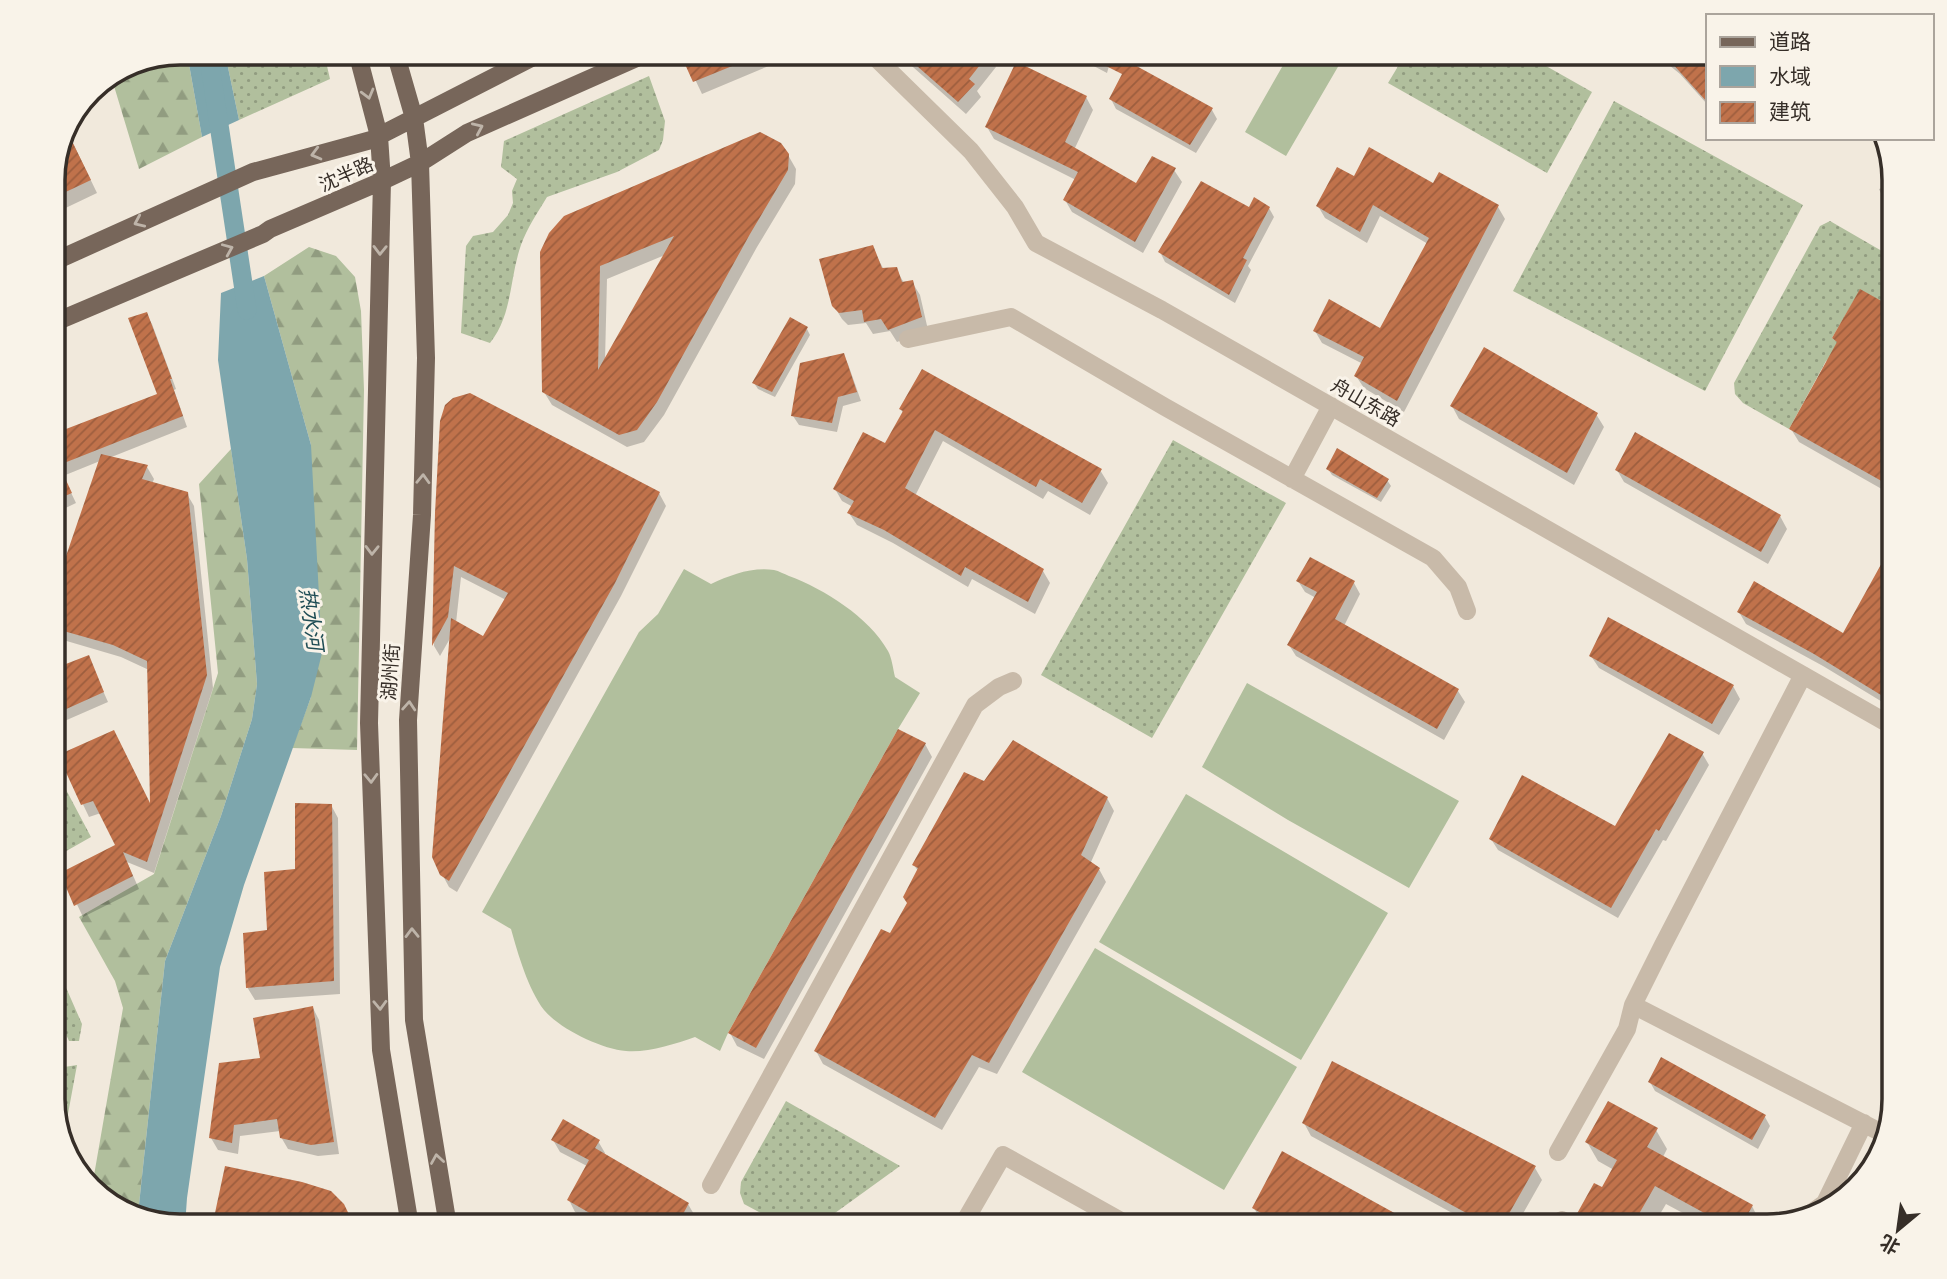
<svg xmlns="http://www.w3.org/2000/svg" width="1947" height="1279" font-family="Mulish,'Noto Sans SC',sans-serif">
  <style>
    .grass { fill: url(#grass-dots) }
    .forest { fill: url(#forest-firs) }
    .pitch { fill: #b1bf9d }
    .water { fill: #7da6ad }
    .shadow { fill: #0003; fill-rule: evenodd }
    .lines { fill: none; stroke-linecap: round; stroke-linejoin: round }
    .canal { stroke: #7da6ad; stroke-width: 19 }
    .building { fill: url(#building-hatch); fill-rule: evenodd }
    .minor { stroke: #c8baa9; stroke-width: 18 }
    .major { stroke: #77665a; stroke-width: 18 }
    .oneway { stroke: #beb4a9 }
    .labels { text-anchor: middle; stroke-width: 6; stroke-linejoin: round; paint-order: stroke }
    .street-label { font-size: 19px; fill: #362e28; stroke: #f9f3e9 }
    .water-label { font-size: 21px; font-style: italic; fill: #204d55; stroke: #f9f3e9 }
    .rim { fill: none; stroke: #362e28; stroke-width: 3.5 }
  </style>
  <defs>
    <pattern id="grass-dots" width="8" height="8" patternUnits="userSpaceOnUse" patternTransform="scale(1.75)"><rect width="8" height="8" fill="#b1bf9d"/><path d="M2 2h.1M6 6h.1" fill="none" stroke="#919c80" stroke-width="1.8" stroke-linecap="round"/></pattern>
    <pattern id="forest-firs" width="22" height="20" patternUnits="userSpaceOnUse" patternTransform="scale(1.75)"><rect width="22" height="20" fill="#b1bf9d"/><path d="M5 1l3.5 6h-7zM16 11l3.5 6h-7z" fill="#919c80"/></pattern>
    <pattern id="building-hatch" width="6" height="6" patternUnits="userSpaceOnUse" patternTransform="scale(1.75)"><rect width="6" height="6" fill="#c0724b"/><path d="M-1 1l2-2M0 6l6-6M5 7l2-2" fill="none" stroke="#9d5e3e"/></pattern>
  </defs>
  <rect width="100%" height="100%" fill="#f1e9dc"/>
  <path class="grass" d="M225,53H324L330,79L239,120Z
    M1523,53L1592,92L1547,173L1388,83L1406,53Z
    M649,76L665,121L663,140L659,150L617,172L547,197C538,212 527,228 521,245C509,279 513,314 490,343L461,333L466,246L473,236L493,232L508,215L513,203L512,191L517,179L501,167L504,141Z
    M1614,101L1803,205L1705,391L1513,291Z
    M1830,221L1894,258V308L1860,290L1832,338L1845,348L1826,361L1789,429L1743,403L1735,394L1734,383L1820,226Z
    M1173,440L1286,503L1152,738L1041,675Z
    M53,765L91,837L54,858L53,855Z
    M53,958L82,1024L79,1041H69L53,1005Z
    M77,1065L63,1141L53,1107V1097L62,1092L58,1068Z
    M786,1101L900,1166L817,1226H785L744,1204L740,1193L741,1182Z
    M500,1214L521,1226H481L480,1220Z"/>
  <path class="forest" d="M180,53H187L202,137L139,169L111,76L131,62Z
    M309,247L336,256L355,277L361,311L364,390L357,750L292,748L311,697V445L264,276Z
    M231,449L247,559L257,684L252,719L221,816L165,961L138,1214L109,1205L92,1187L123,1008L115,981L79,917L154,874L218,673L199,484Z"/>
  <path class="pitch" d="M1290,53H1346L1286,156L1245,132Z
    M684,569L711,584C731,575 751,567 774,570C779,571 784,574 789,576C824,589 869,617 888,651C892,658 893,669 895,677L920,693L898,729L728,1033L720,1051L695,1037C675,1044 647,1053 626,1051C601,1049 560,1029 544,1010C528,989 518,954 511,929L482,912L639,632L658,614Z
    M1247,683L1459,801L1409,888L1288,820L1202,767Z
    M1186,794L1388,913L1301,1060L1099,942Z
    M1095,948L1297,1067L1224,1190L1022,1072Z"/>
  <path class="water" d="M187,53H225L239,120L202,137Z
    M264,276L311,445L322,653L311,697L244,885L220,967L187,1198L185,1226H180L138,1214L165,961L221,816L252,719L257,684L247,559L218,360L221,293Z"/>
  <path class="shadow" d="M672,52H788L790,57L702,94L684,56L676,60Z
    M896,52H987L996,67L977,91L981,97L966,114Z
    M1067,52H1113L1107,73Z
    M1653,52H1707V104L1680,74Z
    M1086,97L1093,110L1074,150L1137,186L1174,170L1182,182L1143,253L1072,212L1065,200L1076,180L994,139L987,127Z
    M1111,99L1212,110L1217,119L1196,153L1116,109Z
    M69,135L97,193L53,214V172Z
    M1880,138H1883L1888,155L1879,141Z
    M788,155L796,169L795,184L757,247L664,415L644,442L627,447L552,405L544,392L565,218ZM665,255L605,361L607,279Z
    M1355,178L1434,186L1498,207L1505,219L1404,412L1364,388L1356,376L1363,364L1322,343L1315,331H1381L1428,244L1380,216L1367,243L1325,218L1318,206Z
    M1894,184V208L1888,209L1879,189Z
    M1269,208L1274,217L1248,266L1251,270L1235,303L1165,262L1160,252L1250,209Z
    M872,247L884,270L896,269L904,283L912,282L920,295L928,330L897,342L890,331L873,334L866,323L848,325L842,319L834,306Z
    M1861,292L1894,310V496L1799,442L1791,429L1837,344L1834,338Z
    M146,314L152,324L176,389L174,390L187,427L109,458L147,467L154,479L152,484L187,494L194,506L213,688L154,873L127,862L139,889L83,917L62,873L118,846L101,813L89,817L60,756L152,809L149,670L121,657L53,637V600L100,461L63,476L76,503L53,514V435L160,395Z
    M807,329L810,335L775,397L758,389L754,383Z
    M843,355L848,364L861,401L843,406L837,432L799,425L793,416Z
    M1452,406L1596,414L1604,427L1574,485L1459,419Z
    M901,409L1100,470L1108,483L1090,515L1048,491L1043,499L943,441L915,496L1043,571L1050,583L1035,614L972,579L968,587L893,543L857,525L849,513L853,507L842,501L835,489L886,446L903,414Z
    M1328,469L1387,480L1391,486L1381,502L1332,475Z
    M1617,470L1780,516L1787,529L1768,564L1624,482Z
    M659,493L666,506L621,596L457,892L449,887L442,874L452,635L440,656L434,646L436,514ZM461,577L506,600L484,638L456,623Z
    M1893,547L1894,709L1823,666L1746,624L1739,612L1844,636Z
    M1298,581L1354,583L1360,594L1344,626L1458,691L1465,702L1444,740L1296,656L1289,645L1316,598L1305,592Z
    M1591,656L1733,686L1740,699L1719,735L1599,668Z
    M88,657L108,702L53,726V671Z
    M925,744L932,757L764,1059L737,1046L730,1033Z
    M1702,753L1709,765L1666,841L1663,840L1618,918L1498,850L1491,839L1616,829Z
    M985,783L1107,798L1114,811L1091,862L1099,869L1106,882L997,1074L979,1067L942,1130L823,1064L816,1051L891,936L909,903L918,871L914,865Z
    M331,805L338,818L340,994L255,1000L247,987L269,932L296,871Z
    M313,1008L319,1020L339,1154L318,1156L288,1149L281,1137L280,1131L240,1136L238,1154L218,1150L211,1138L262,1060Z
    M1333,1063L1535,1168L1542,1180L1516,1226H1476L1311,1136L1304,1123Z
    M53,1078L62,1099L53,1103Z
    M1650,1082L1765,1117L1770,1126L1758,1149L1655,1091Z
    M1656,1130L1667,1149L1663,1157L1752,1206L1762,1226H1707L1666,1204L1653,1226H1581L1576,1219L1603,1190L1614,1170L1598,1161L1587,1142Z
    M553,1140L598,1141L605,1153L604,1155L688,1204L695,1216L689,1226H602L575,1212L569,1200L587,1166L560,1152Z
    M1283,1154L1414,1226H1271L1261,1221L1254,1208Z"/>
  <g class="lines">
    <path class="canal" d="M208,52L247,310"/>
  </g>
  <path class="building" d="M706,52H764V53L693,82L684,62Z
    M901,52H990L969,79L975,84L958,102Z
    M1078,52H1111L1213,108L1190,145L1109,99L1122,74Z
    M1662,52H1707V102Z
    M1015,64H1021L1087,96L1065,142L1136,183L1152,156L1176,168L1135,242L1063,200L1078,172L985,127Z
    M760,132L781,143L789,154L788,170L750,234L657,402L637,430L619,435L542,392L540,252L549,233L564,216ZM674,236L598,370L600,266Z
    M69,135L91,180L53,198V172Z
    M1369,147L1433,183L1439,172L1499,205L1397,401L1354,376L1364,357L1313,331L1329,299L1380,328L1429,238L1373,205L1360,232L1316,206L1337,167L1354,176Z
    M1201,181L1249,207L1254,197L1270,207L1243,258L1247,260L1229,295L1158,252Z
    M873,245L882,268L897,267L902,282L913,280L922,317L888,330L881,319L864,322L862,310L839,313L832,306L819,259Z
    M1860,289L1894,308V488L1789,429L1837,342L1832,338Z
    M147,312L172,379H170L183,416L59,465L72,493L53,501V434L157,394L128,318Z
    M790,317L808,327L772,392L752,383Z
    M1484,347L1598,413L1567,473L1450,406Z
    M844,353L857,392L838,397L832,423L791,416L800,363Z
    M922,369L1102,469L1082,503L1040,479L1036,487L935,430L905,488L1044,569L1028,602L965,567L961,576L884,530L847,513L854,501L833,489L863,432L885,443L903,411L899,409Z
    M470,393L660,492L615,583L449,881L440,875L432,857L451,618L483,636L508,593L454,566L448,617L432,646L435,513L440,421L445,405L453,398Z
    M1635,432L1781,515L1761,552L1615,470Z
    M1337,448L1389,479L1377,498L1326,469Z
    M101,454L148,465L142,479L188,492L207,675L147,862L123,852L133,876L74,906L60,873L115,845L93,801L81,805L58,755L114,730L150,803L147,661L113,645L53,628V594Z
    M1894,541V703L1814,654L1737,612L1754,581L1843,633Z
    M1310,557L1355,581L1335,619L1459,689L1437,729L1287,645L1317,592L1296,581Z
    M1608,617L1734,685L1712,724L1589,656Z
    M89,655L104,692L53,715V669Z
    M898,729L926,743L756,1048L728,1033Z
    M1669,733L1704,752L1659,831L1656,829L1611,908L1489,839L1522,775L1615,826Z
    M1013,740L1108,797L1081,855L1100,868L989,1063L972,1055L935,1118L814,1051L881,929L890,933L907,903L903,897L918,868L912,865L964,772L984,781Z
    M295,803L332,804L334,981L246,988L243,933L267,930L264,872L295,869Z
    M313,1006L334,1142L311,1145L280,1138L277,1119L234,1125L232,1143L209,1138L219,1063L260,1058L253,1018Z
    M1661,1057L1766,1115L1752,1140L1648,1082Z
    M1332,1061L1536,1166L1502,1226H1490L1302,1123Z
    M1608,1101L1658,1128L1647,1147L1753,1205L1741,1226H1728L1655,1186L1632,1226H1588L1574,1219L1594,1183L1602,1187L1617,1160L1585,1142Z
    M563,1119L600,1140L595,1148L689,1203L676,1227H614L567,1200L589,1160L551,1140Z
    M1282,1151L1418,1226H1285L1252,1208Z
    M225,1166L302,1182L331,1191L344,1204L355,1227H212Z"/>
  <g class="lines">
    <path class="minor" d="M870,52L971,151L1015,207L1036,243L1162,310L1894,727
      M908,339L1011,317L1165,407L1433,558L1458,587L1467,611
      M1292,479L1331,406
      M1633,1005L1884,1134
      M1558,1152L1627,1029L1633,1005L1663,945L1803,675
      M711,1185L975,705L999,687L1013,681
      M1807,1216L1825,1203L1864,1123
      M962,1226L1003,1155L1130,1226
      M1558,1226L1562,1220"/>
    <path class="major" d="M357,52L379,136L382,181L369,723L381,1050L410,1226
      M395,52L414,118L420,163L426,358L422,515L408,720L414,1020L448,1226
      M53,262L253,172L371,140L543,52
      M53,323L263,234L270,229L382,181L420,163L467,133L650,52"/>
  </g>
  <defs><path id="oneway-chevron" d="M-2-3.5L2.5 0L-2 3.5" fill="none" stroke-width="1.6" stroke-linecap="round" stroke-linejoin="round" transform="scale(1.75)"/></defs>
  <g class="oneway">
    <use href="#oneway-chevron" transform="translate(368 94) rotate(75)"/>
    <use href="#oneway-chevron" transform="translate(478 128) rotate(-24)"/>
    <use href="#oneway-chevron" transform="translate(316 154) rotate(165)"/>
    <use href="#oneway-chevron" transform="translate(139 222) rotate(156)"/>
    <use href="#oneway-chevron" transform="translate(228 249) rotate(-23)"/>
    <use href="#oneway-chevron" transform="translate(380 250) rotate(91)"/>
    <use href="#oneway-chevron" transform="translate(423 479) rotate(-88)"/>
    <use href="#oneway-chevron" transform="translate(372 550) rotate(91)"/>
    <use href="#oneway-chevron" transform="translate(409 706) rotate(-86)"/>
    <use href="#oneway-chevron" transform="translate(371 778) rotate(88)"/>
    <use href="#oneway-chevron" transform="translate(412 933) rotate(-91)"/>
    <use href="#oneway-chevron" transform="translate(380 1005) rotate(88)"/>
    <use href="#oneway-chevron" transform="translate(437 1159) rotate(-99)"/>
  </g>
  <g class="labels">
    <g class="street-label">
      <text transform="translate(346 174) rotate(-24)" y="7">沈半路</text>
      <text transform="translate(1366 402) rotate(30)" y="7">舟山东路</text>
      <text transform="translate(390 672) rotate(-86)" y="7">湖州街</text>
    </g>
    <g class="water-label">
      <text transform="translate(311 619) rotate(82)" y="7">热水河</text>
    </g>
  </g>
  <path d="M0 0H1947V1279H0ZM180 65H1767A115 115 0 0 1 1882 180V1099A115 115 0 0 1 1767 1214H180A115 115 0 0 1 65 1099V180A115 115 0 0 1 180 65Z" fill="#f9f3e9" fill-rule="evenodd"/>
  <path class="rim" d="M180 65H1767A115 115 0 0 1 1882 180V1099A115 115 0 0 1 1767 1214H180A115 115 0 0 1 65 1099V180A115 115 0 0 1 180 65Z"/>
  <rect x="1706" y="14" width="228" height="126" fill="#f9f3e9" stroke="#aba49c" stroke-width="2"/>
  <rect x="1720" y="37" width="35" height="10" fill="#77665a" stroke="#aba49c" stroke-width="2"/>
  <text x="1769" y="49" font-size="21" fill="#362e28">道路</text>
  <rect x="1720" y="66" width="35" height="21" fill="#7da6ad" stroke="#aba49c" stroke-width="2"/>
  <text x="1769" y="84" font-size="21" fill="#362e28">水域</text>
  <rect x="1720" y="102" width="35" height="21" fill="url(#building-hatch)" stroke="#aba49c" stroke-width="2"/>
  <text x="1769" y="119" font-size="21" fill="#362e28">建筑</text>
  <g transform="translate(1898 1230) rotate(209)" stroke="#f9f3e9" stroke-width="5" paint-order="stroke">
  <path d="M0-5L12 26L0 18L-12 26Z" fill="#362e28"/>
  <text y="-10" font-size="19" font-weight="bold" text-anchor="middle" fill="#362e28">北</text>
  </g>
</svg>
